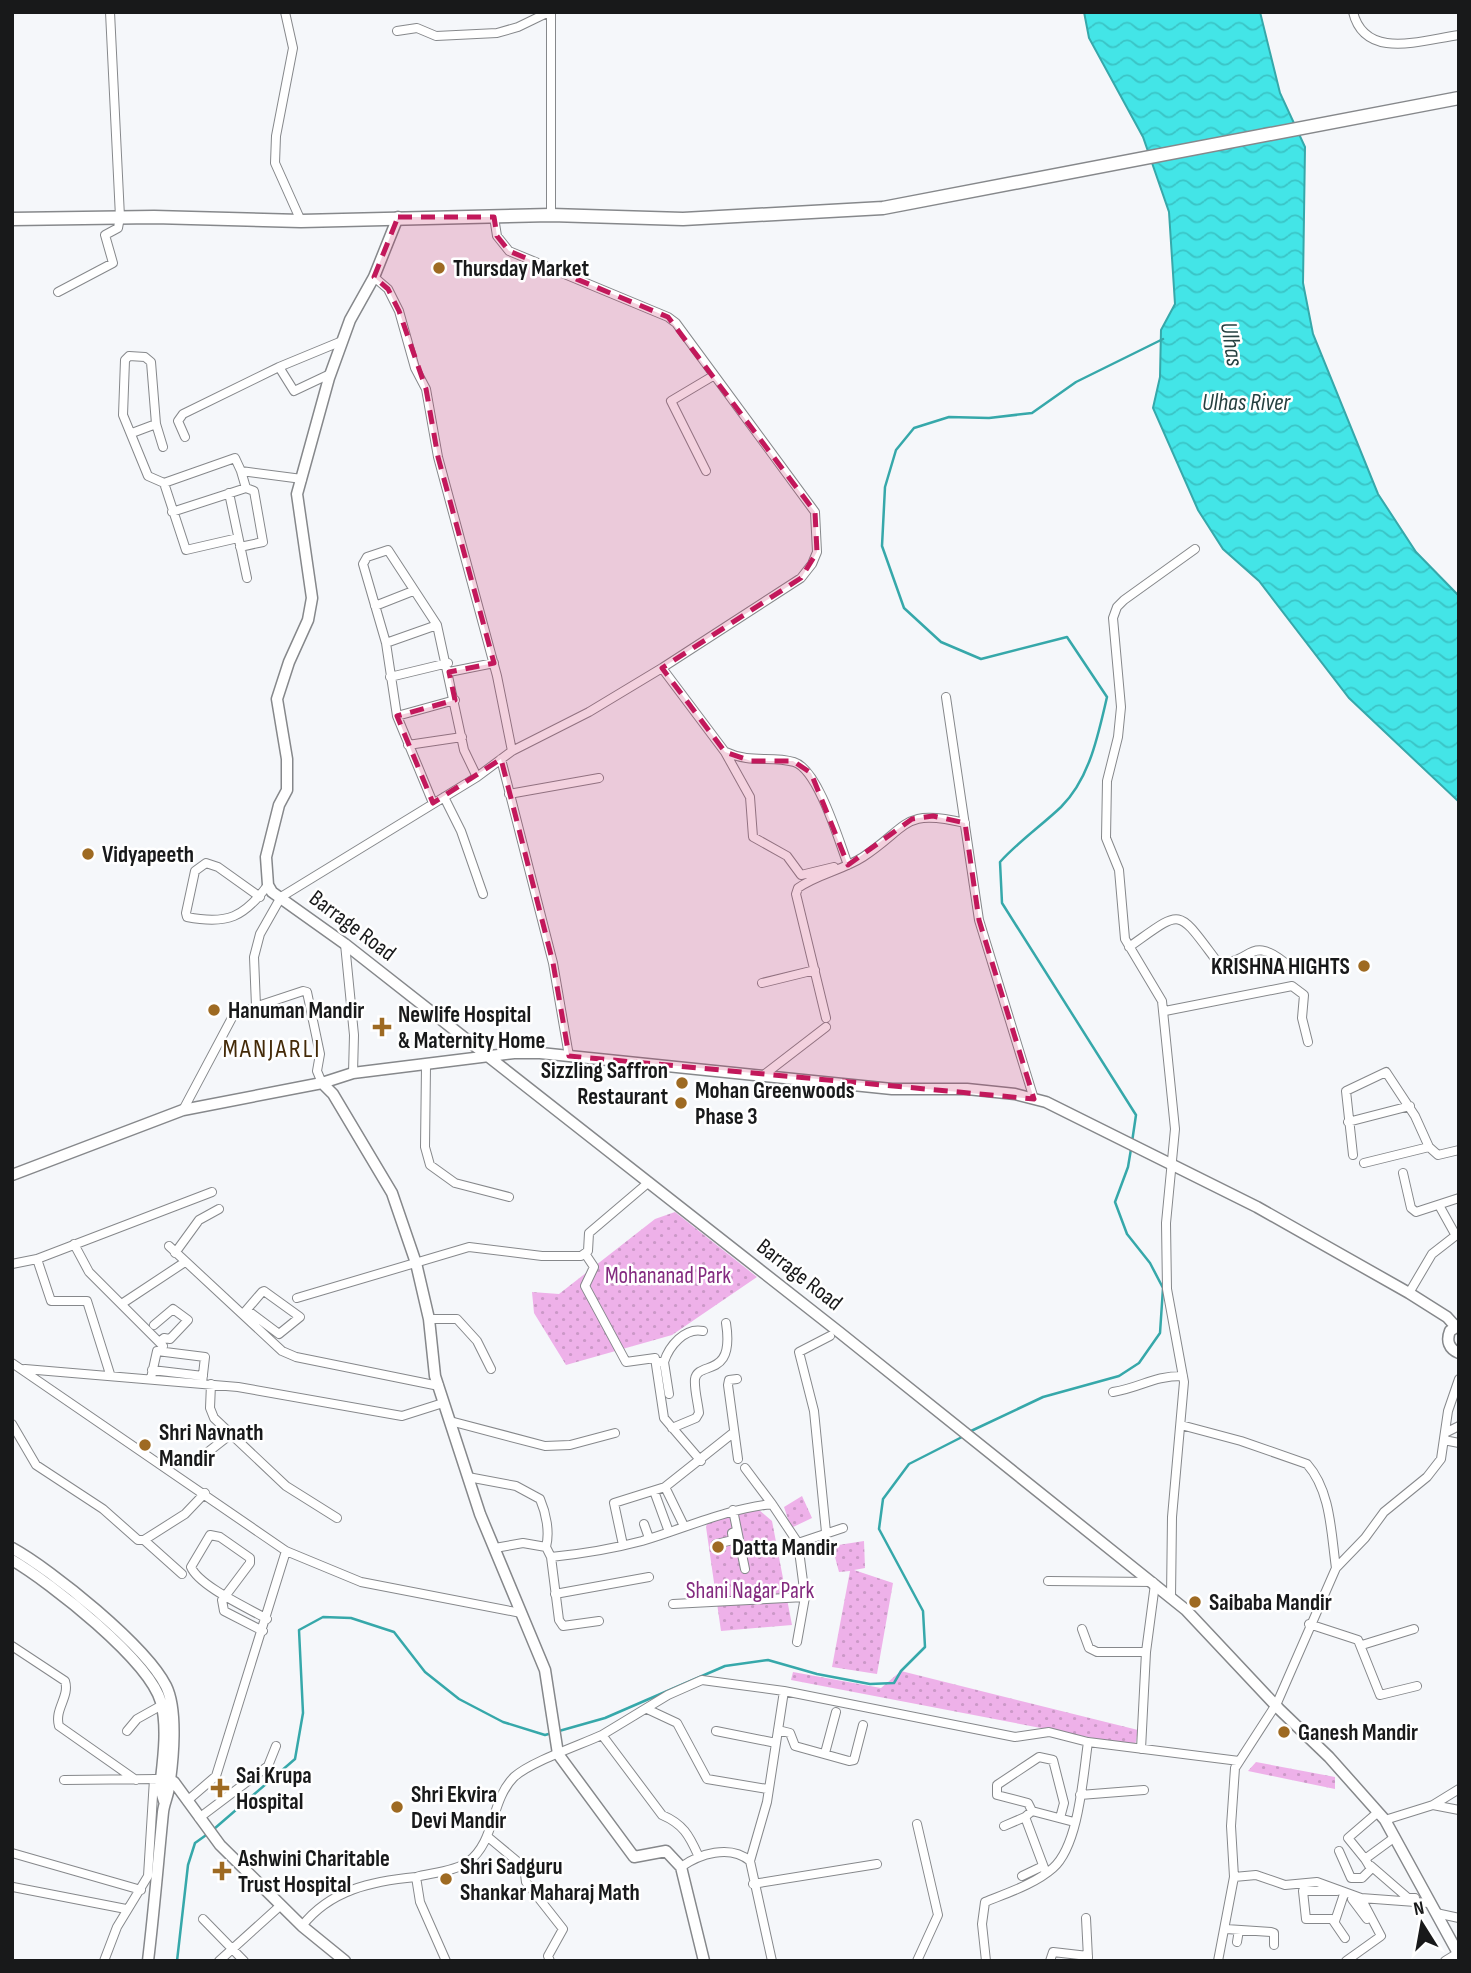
<svg xmlns="http://www.w3.org/2000/svg" width="1471" height="1973" font-family="'Sofia Sans Condensed',sans-serif">
  <style>
    .park { fill: url(#park-dots) }
    .water { fill: url(#water-waves); stroke: #36a8aa; stroke-width: 2 }
    .lines { fill: none; stroke-linecap: round; stroke-linejoin: round }
    .stream { stroke: #36a8aa; stroke-width: 2.5 }
    .street-casing { stroke: #86888b; stroke-width: 10 }
    .secondary-casing { stroke: #86888b; stroke-width: 13 }
    .primary-casing { stroke: #86888b; stroke-width: 15 }
    .street { stroke: #fff; stroke-width: 8 }
    .secondary { stroke: #fff; stroke-width: 10 }
    .primary { stroke: #fff; stroke-width: 12 }
    .marked { fill: #c2185b; fill-opacity: 0.2; stroke: #c2185b; stroke-width: 5; stroke-dasharray: 14 9; stroke-linejoin: round }
    .poi-dot { fill: #9e6a22; stroke: #fff; stroke-width: 2.5 }
    .labels { text-anchor: middle; stroke-width: 5; stroke-linejoin: round; paint-order: stroke }
    .poi-label { font-size: 23px; font-weight: bold; fill: #18191a; stroke: #fff; text-anchor: start }
    .street-label { font-size: 23px; fill: #18191a; stroke: #fff }
    .park-label { font-size: 23px; fill: #832a7f; stroke: #fff }
    .water-label { font-size: 24px; font-style: italic; fill: #264040; stroke: #fff }
    .quarter-label { font-size: 26px; letter-spacing: 2px; fill: #442a08; stroke: #fff }
  </style>
  <defs>
    <pattern id="park-dots" width="8" height="8" patternUnits="userSpaceOnUse" patternTransform="scale(1.75)"><rect width="8" height="8" fill="#eeb1e9"/><path d="M2 2h.1M6 6h.1" fill="none" stroke="#cb98c7" stroke-width="1.8" stroke-linecap="round"/></pattern>
    <pattern id="water-waves" width="16" height="10" patternUnits="userSpaceOnUse" patternTransform="scale(1.75)"><rect width="16" height="10" fill="#43e5e7"/><path d="M0 5q4-4 8 0t8 0" fill="none" stroke="#3ac4c6"/></pattern>
  </defs>
  <rect width="100%" height="100%" fill="#f5f7fa"/>
  <path class="park" d="M675,1212L757,1277L672,1335L566,1365L534,1313L532,1292L559,1294L655,1219Z
    M802,1496L812,1518L791,1528L784,1507Z
    M758,1509L772,1521L792,1625L721,1631L706,1527L708,1520Z
    M864,1541L865,1568L854,1570L893,1583L877,1674L832,1667L850,1571L839,1572L832,1546Z
    M901,1671L1138,1730L1135,1746L791,1680L793,1672L881,1688Z
    M1256,1762L1335,1777V1789L1248,1771Z"/>
  <path class="water" d="M1084,12H1260L1280,93L1305,147L1303,283L1313,334L1378,494L1416,552L1459,596V802L1349,698L1259,581L1223,549L1198,510L1153,408L1160,377L1161,330L1175,304L1169,212L1143,137L1089,38Z"/>
  <g class="lines">
    <path class="stream" d="M1132,1142L1136,1115L1002,903L1000,862C1019,841 1041,826 1061,807C1090,778 1098,735 1107,697L1067,637L981,659L941,642L904,608L882,546L885,487L896,450L914,428L949,417L989,418L1032,413L1076,382L1163,339
      M971,1431L1043,1397L1119,1376L1139,1363L1160,1333L1163,1288L1150,1263L1127,1234L1115,1202L1128,1167L1131,1149
      M559,1731L605,1718L725,1666L768,1660L817,1674L870,1684L894,1683L901,1671L925,1647L923,1611L879,1529L883,1499L909,1464L962,1437
      M214,1829L295,1759L303,1713L299,1630L323,1617L351,1618L394,1632L425,1672L459,1699L503,1722L545,1735L552,1733
      M177,1961L188,1865L195,1843L209,1833"/>
    <g class="street-casing">
      <path id="street" d="M285,12L293,48L276,136L275,163L301,221
        M551,12V215
        M1353,12C1365,61 1422,40 1459,35
        M397,31L417,28L436,36L497,33L518,27L549,12
        M374,277L388,289L399,311L415,368L426,389L438,457L497,676L512,751
        M58,292L113,263L105,235L118,228L120,217L110,12
        M279,367L294,391L330,374
        M132,433L156,424
        M185,437L178,421L183,414L279,367L342,341
        M163,447L156,424L151,362L145,357L129,356L125,360L123,415L148,476L164,483
        M706,471L671,401L713,376
        M229,493L247,578
        M172,512L246,488L241,471
        M238,538L186,550L164,483L235,458L241,471L302,479
        M240,547L263,542L254,491L246,488
        M375,606L413,591
        M386,643L437,625
        M662,668L725,752L750,797L753,837L787,856L801,875L834,867
        M449,672L494,663
        M390,677L448,663
        M946,697L979,920L1034,1099
        M397,716L455,700
        M408,745L462,737
        M726,752C751,764 771,755 794,762C818,769 839,841 848,865
        M501,759L553,963L569,1056
        M509,794L599,778
        M444,797L461,831L483,894
        M433,803L397,716L386,643L363,564L367,557L388,550L437,625L464,750L477,777
        M260,897L218,867L206,863L195,871L186,913L187,917C228,925 244,917 268,885
        M345,944L354,1035L353,1073
        M1129,947C1183,909 1176,907 1216,960C1251,970 1247,928 1291,968
        M762,983L815,970
        M256,1006L254,957L260,934L281,897L477,777L512,751L589,712L662,668L801,578L812,564L817,552L815,512L676,323L668,317L509,251L497,236L494,217
        M1165,1011L1292,986L1304,995L1302,1018L1308,1042
        M826,1018L796,894L798,888C818,874 843,870 863,857C910,826 902,808 965,823
        M426,1066L425,1147L430,1165L455,1183L509,1197
        M765,1074L826,1027
        M183,1110L234,1014L303,991L307,992L320,1054L317,1071L322,1083
        M1348,1122L1410,1106
        M1353,1155L1346,1091L1386,1072L1415,1116L1429,1147
        M1364,1163L1429,1147L1438,1155L1459,1150
        M1403,1173L1411,1208L1416,1212L1459,1198
        M1440,1207L1455,1234
        M74,1244L89,1272L163,1346
        M169,1246L282,1351L296,1357L439,1386
        M175,1253L199,1220L219,1209
        M586,1255L594,1267L585,1286L626,1362L655,1358L664,1418L701,1461
        M37,1259L51,1301H87L110,1374
        M12,1264L37,1259L212,1192
        M1409,1293L1432,1254L1459,1233
        M297,1298L469,1247L542,1256H581L588,1251L589,1233L649,1182
        M123,1303L185,1262
        M243,1314L262,1292L264,1291L300,1317L279,1334L247,1310
        M429,1319H457L477,1341L491,1369
        M154,1325L173,1309L188,1320L170,1339L164,1338L159,1342
        M658,1362H664C669,1346 685,1327 703,1331
        M664,1362L669,1394
        M12,1363L286,1551L361,1582L521,1613
        M25,1369L238,1387L402,1416L443,1403
        M152,1370L203,1376
        M151,1378L157,1351L205,1357L202,1383
        M737,1379L729,1380L728,1385L738,1459
        M211,1384L210,1408L214,1418L286,1486L337,1518
        M1113,1392C1143,1387 1152,1376 1183,1376
        M450,1421L545,1446L570,1445L615,1433
        M12,1424L36,1465L103,1509L138,1540H144L182,1574
        M1181,1425L1241,1441L1307,1464C1331,1491 1331,1533 1336,1568
        M672,1428L696,1418L699,1413C698,1403 694,1389 695,1379C698,1360 735,1380 726,1323
        M1445,1433L1459,1426
        M1444,1440L1459,1443
        M208,1452L231,1434
        M745,1468L772,1504
        M468,1477L516,1486L540,1499C546,1513 550,1532 546,1547
        M665,1487L684,1526
        M654,1491L669,1532
        M733,1510L745,1569
        M644,1524L649,1538
        M826,1532L814,1411L799,1352L830,1336
        M144,1540L185,1514L205,1493
        M798,1543L843,1528
        M716,1544L733,1540L732,1533L737,1531
        M623,1545L614,1503L665,1487L733,1433
        M495,1548L523,1543L546,1547L551,1557C581,1554 612,1549 642,1541C686,1528 726,1509 772,1504L798,1543L805,1597L797,1642
        M551,1557L559,1620L563,1626L599,1621
        M1048,1581L1153,1582
        M555,1594L649,1577
        M1171,1598L1172,1517L1184,1382L1167,1289L1166,1223L1175,1129L1162,1001L1125,939L1119,870L1106,838L1107,781L1118,737L1121,707L1113,618L1117,607L1124,600L1195,549
        M673,1604L805,1597
        M1309,1624L1358,1640L1380,1695L1417,1686
        M1082,1629L1089,1648L1097,1652H1146
        M263,1631L224,1611L222,1600L226,1595L250,1563V1558L220,1537L210,1535L191,1567C199,1586 248,1608 267,1619
        M1362,1645L1414,1629
        M12,1646L65,1681C70,1697 54,1709 59,1726L136,1780
        M647,1709L677,1723L707,1779L767,1789
        M778,1730L790,1733L795,1746L849,1761L854,1760L863,1725
        M127,1731L137,1719L162,1705
        M716,1731L776,1743
        M602,1735L668,1695L702,1680L784,1691
        M1141,1749L1146,1652L1155,1584
        M825,1753L836,1712
        M64,1780L158,1779
        M1080,1795L1144,1790
        M187,1801L216,1776L286,1551
        M1433,1805L1459,1810
        M1032,1811L1025,1817L1046,1873
        M199,1818L268,1766L276,1746
        M1060,1818L1064,1803L1053,1760L1039,1757L997,1785V1795L1028,1803L1032,1811L1074,1822
        M1385,1820L1433,1805L1459,1789
        M917,1824L938,1915L917,1961
        M1004,1826L1025,1817
        M488,1837L524,1867L526,1882L563,1929L548,1956L550,1961
        M1339,1851L1351,1878H1362L1371,1869L1365,1859L1395,1837
        M12,1853L141,1890
        M1365,1859L1348,1838L1377,1813
        M750,1861L767,1802L784,1691L1015,1737L1049,1732L1088,1742
        M1371,1866L1408,1898H1415
        M681,1867C699,1854 730,1844 750,1861L772,1961
        M1022,1876L1043,1866
        M1234,1877L1256,1875L1285,1885L1317,1882L1361,1898L1429,1903
        M753,1884L877,1864
        M13,1887L126,1909
        M1337,1891H1303L1306,1919H1332L1345,1938
        M1436,1913L1459,1918
        M1086,1918L1088,1958
        M203,1919L244,1961
        M1335,1921L1344,1894
        M302,1926C330,1890 372,1881 416,1877
        M1226,1929L1271,1932L1274,1933V1945
        M1237,1942L1239,1930
        M104,1961L117,1927L148,1876L154,1779
        M219,1961L281,1905
        M446,1961L420,1902L416,1877C431,1873 456,1871 468,1862C496,1841 490,1801 514,1777C530,1762 580,1745 602,1735L662,1815C683,1824 689,1835 698,1855
        M986,1961L982,1924L985,1902C1007,1893 1035,1884 1053,1868C1079,1845 1083,1776 1088,1742L1239,1761
        M1050,1961L1053,1952L1088,1956
        M1218,1961L1234,1877L1231,1826L1235,1768L1277,1703L1336,1568L1365,1538L1384,1512L1427,1477L1441,1459L1448,1411L1459,1379
        M1346,1961L1381,1936L1361,1898L1352,1899L1367,1919
        M1445,1961L1458,1953"/>
    </g>
    <g class="secondary-casing">
      <path id="secondary" d="M398,217L374,277L350,320L329,378L297,494L312,598L308,620L289,662L277,699L287,759V790L279,805L266,857L268,885L272,892L345,944L839,1332L1186,1610L1279,1709L1329,1757L1385,1820L1459,1955
        M322,1083L333,1094L392,1193L416,1263L429,1319L435,1376L480,1514L545,1670L558,1754L634,1857L666,1851L681,1867L704,1961
        M12,1175L183,1110L322,1083L353,1073L514,1053H540L892,1089H967L1015,1094L1046,1102L1257,1207L1409,1293L1447,1317L1456,1327
        M1459,1325L1450,1331C1446,1341 1449,1349 1459,1353
        M12,1548C52,1570 146,1646 166,1686C178,1710 173,1761 169,1787C168,1796 164,1803 163,1812C158,1862 154,1911 148,1961
        M12,1560C51,1583 149,1660 161,1702C168,1728 163,1761 160,1788L164,1801
        M168,1779L174,1782L220,1845L302,1926L345,1961"/>
    </g>
    <g class="primary-casing">
      <path id="primary" d="M12,219L154,217L301,221L551,215L683,219L883,208L1459,98"/>
    </g>
    <use href="#street" class="street"/>
    <use href="#secondary" class="secondary"/>
    <use href="#primary" class="primary"/>
  </g>
  <path class="marked" d="M398,217H494L497,236L509,251L668,317L815,512L817,552L801,578L662,668L725,752L751,761H793L811,773L848,865L912,819L933,816L965,823L979,920L1034,1099L569,1056L553,963L501,759L433,803L397,716L455,700L449,672L494,663L438,457L426,389L399,311L388,289L374,277Z"/>
  <g class="poi-dot">
    <circle cx="439" cy="268" r="7"/>
    <circle cx="88" cy="854" r="7"/>
    <circle cx="1364" cy="966" r="7"/>
    <circle cx="214" cy="1010" r="7"/>
    <path d="M378.5 1016.5h7v7h7v7h-7v7h-7v-7h-7v-7h7z"/>
    <circle cx="682" cy="1083" r="7"/>
    <circle cx="681" cy="1103" r="7"/>
    <circle cx="145" cy="1445" r="7"/>
    <circle cx="718" cy="1547" r="7"/>
    <circle cx="1195" cy="1602" r="7"/>
    <circle cx="1284" cy="1732" r="7"/>
    <path d="M216.5 1777.5h7v7h7v7h-7v7h-7v-7h-7v-7h7z"/>
    <circle cx="397" cy="1807" r="7"/>
    <path d="M218.5 1860.5h7v7h7v7h-7v7h-7v-7h-7v-7h7z"/>
    <circle cx="446" cy="1879" r="7"/>
  </g>
  <g class="labels">
    <g class="poi-label">
      <text x="453" y="276">Thursday Market</text>
      <text x="102" y="862">Vidyapeeth</text>
      <text x="1350" y="974" text-anchor="end">KRISHNA HIGHTS</text>
      <text x="228" y="1018">Hanuman Mandir</text>
      <text x="398" y="1022">Newlife Hospital<tspan x="398" dy="26">&amp; Maternity Home</tspan></text>
      <text x="668" y="1078" text-anchor="end">Sizzling Saffron<tspan x="668" dy="26">Restaurant</tspan></text>
      <text x="695" y="1098">Mohan Greenwoods<tspan x="695" dy="26">Phase 3</tspan></text>
      <text x="159" y="1440">Shri Navnath<tspan x="159" dy="26">Mandir</tspan></text>
      <text x="732" y="1555">Datta Mandir</text>
      <text x="1209" y="1610">Saibaba Mandir</text>
      <text x="1298" y="1740">Ganesh Mandir</text>
      <text x="236" y="1783">Sai Krupa<tspan x="236" dy="26">Hospital</tspan></text>
      <text x="411" y="1802">Shri Ekvira<tspan x="411" dy="26">Devi Mandir</tspan></text>
      <text x="238" y="1866">Ashwini Charitable<tspan x="238" dy="26">Trust Hospital</tspan></text>
      <text x="460" y="1874">Shri Sadguru<tspan x="460" dy="26">Shankar Maharaj Math</tspan></text>
    </g>
    <g class="street-label">
      <text transform="translate(353 925) rotate(37)" y="8">Barrage Road</text>
      <text transform="translate(800 1274) rotate(38)" y="8">Barrage Road</text>
    </g>
    <g class="park-label">
      <text x="668" y="1283">Mohananad Park</text>
      <text x="750" y="1598">Shani Nagar Park</text>
    </g>
    <g class="water-label">
      <text transform="translate(1232 344) rotate(81)" y="8">Ulhas</text>
      <text x="1246" y="410">Ulhas River</text>
    </g>
    <g class="quarter-label">
      <text x="272" y="1057">MANJARLI</text>
    </g>
  </g>
  <rect width="1471" height="1973" fill="none" stroke="#18191a" stroke-width="28"/>
  <g transform="translate(1422 1924) rotate(349)" stroke="#ffffff" stroke-width="5" paint-order="stroke">
  <path d="M0-5L12 26L0 18L-12 26Z" fill="#18191a"/>
  <text y="-10" font-size="19" font-weight="bold" text-anchor="middle" fill="#18191a">N</text>
  </g>
</svg>
